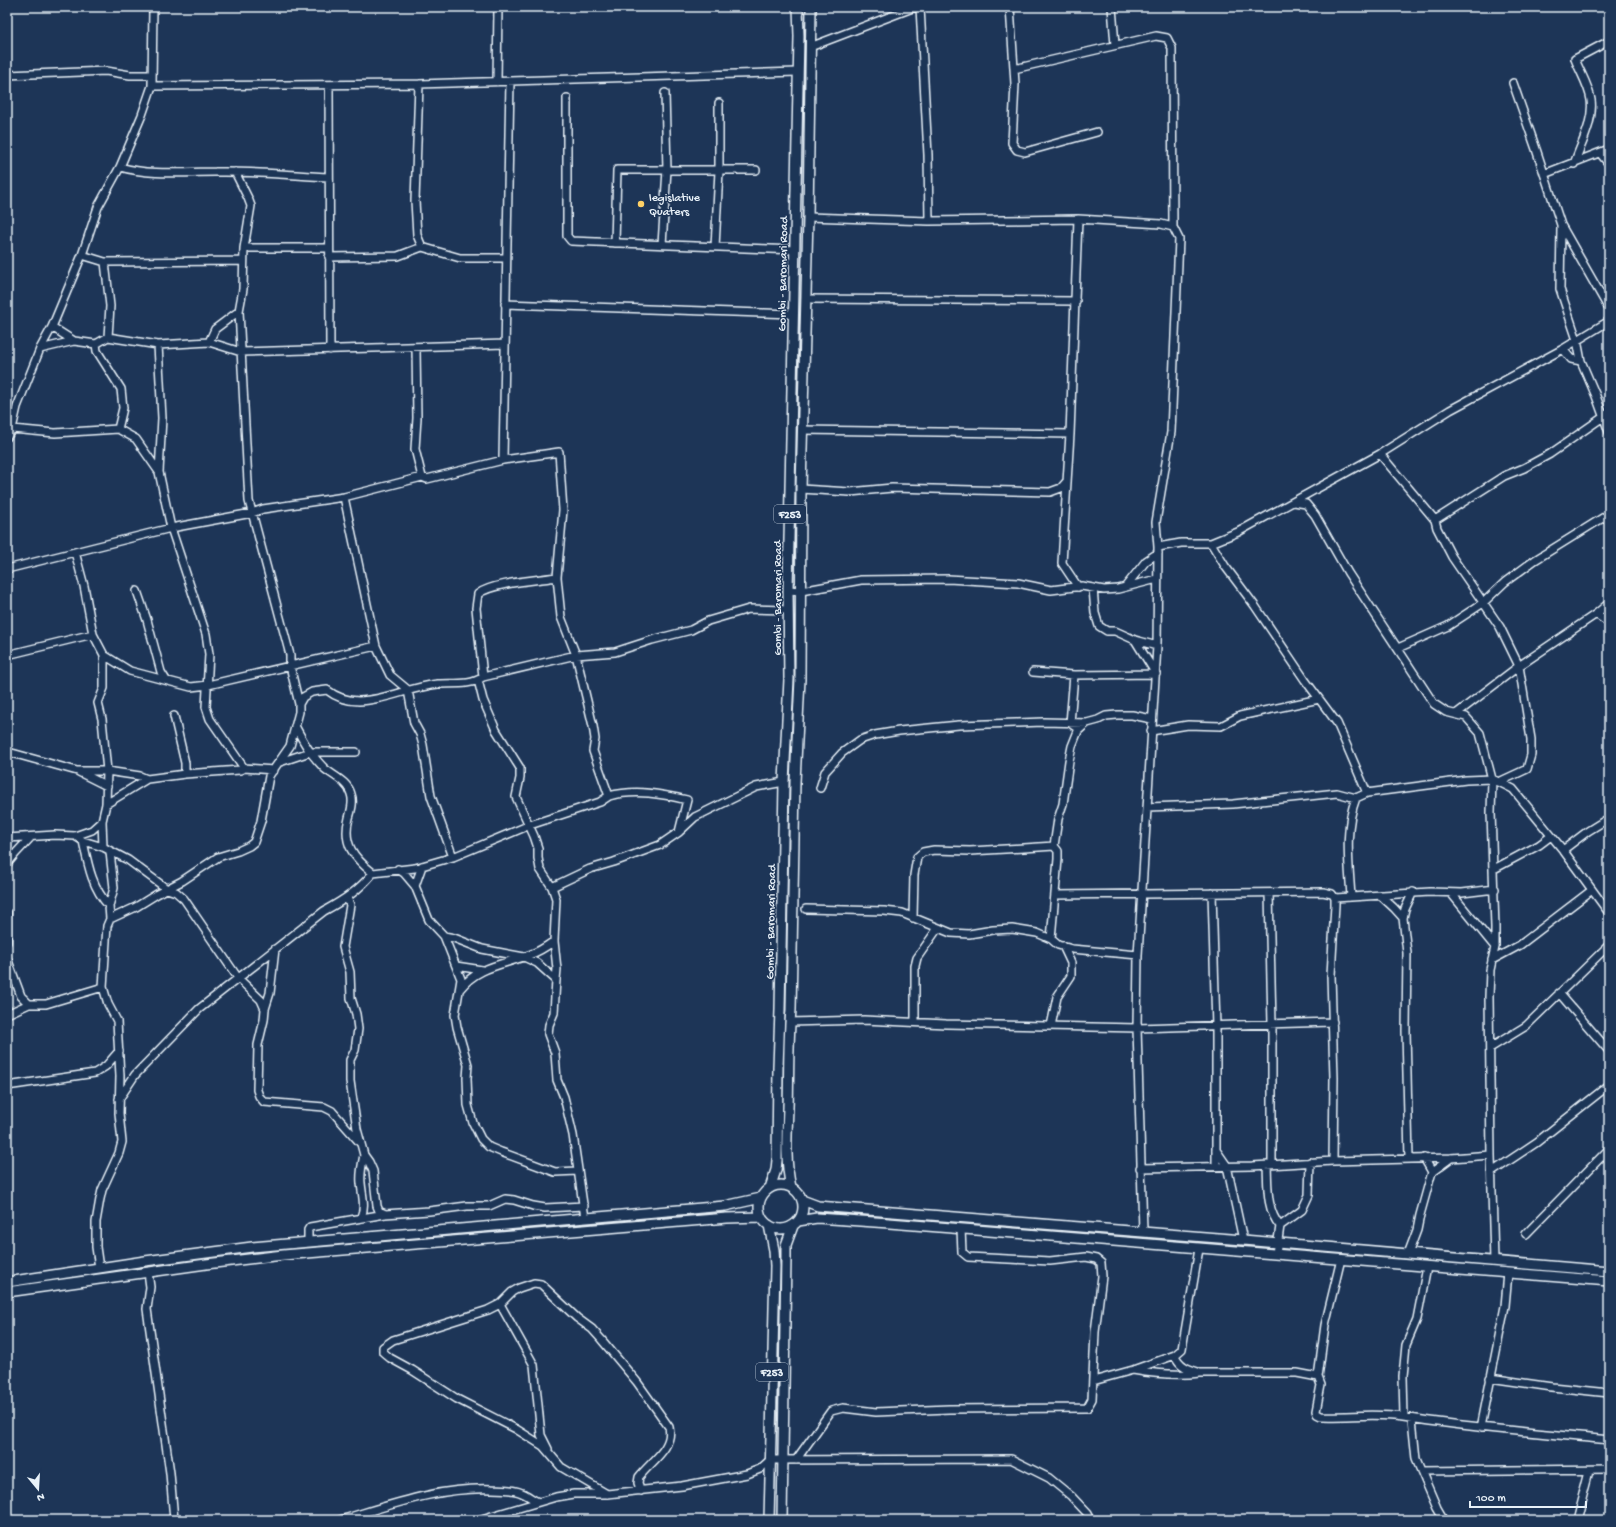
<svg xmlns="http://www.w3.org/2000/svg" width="1616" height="1527" font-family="'Gochi Hand',sans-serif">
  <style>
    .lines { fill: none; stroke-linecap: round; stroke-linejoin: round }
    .minor-casing { stroke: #e8f1f8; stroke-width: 10 }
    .major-casing { stroke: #e8f1f8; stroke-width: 12 }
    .minor { stroke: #1d3557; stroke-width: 7 }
    .major { stroke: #1d3557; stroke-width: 9 }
    .poi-dot { fill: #ffd166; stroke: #1d3557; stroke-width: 1.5 }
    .labels { text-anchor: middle; stroke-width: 3; stroke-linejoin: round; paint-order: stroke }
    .shield { fill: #1d3557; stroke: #abb9c8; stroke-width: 1 }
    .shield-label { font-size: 11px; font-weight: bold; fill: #e8f1f8 }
    .poi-label { font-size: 12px; fill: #e8f1f8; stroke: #1d3557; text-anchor: start }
    .street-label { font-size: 12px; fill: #e8f1f8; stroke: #1d3557 }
  </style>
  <rect width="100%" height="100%" fill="#1d3557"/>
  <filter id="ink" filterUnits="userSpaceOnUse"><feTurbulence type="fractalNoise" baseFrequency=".025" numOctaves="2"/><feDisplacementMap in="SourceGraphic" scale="8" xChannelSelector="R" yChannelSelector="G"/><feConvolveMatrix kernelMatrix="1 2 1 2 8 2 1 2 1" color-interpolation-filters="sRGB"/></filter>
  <g filter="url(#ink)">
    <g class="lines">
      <g class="minor-casing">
        <path id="minor" d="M920,7L928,155L929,221
          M1010,7L1015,84L1012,143L1017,150L1025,152L1097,132
          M1112,7L1115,45
          M810,47L915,7
          M1014,69L1156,36L1167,38L1172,48L1173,227
          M7,75L106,71L130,75H152
          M497,82L498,7
          M1513,83L1536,149L1561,225L1609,309
          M419,84L415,201L417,235L422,247L460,258H506
          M329,85L330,350
          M152,86L419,84L797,72
          M567,98V236L571,241L795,250
          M1600,153L1609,164
          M1574,164C1581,144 1594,121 1591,100C1589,86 1580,72 1575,59L1609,41
          M120,167C151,176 183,172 215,172C253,171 291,175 329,177
          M235,172L248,198L251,206L244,248L243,289L239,311L249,501L290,655V666L299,704
          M1544,174L1609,149
          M808,217L929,221L1078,219L1161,224L1173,227L1179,239L1171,432L1156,522L1158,547L1157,646L1138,955L1137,1028L1143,1231
          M1561,227L1560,289L1577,340L1581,361L1596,396L1609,432
          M615,243L617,170H756
          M662,244L667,170L665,93
          M715,247L719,171V103
          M244,248H329
          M82,255L105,262L243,261
          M329,257L398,256L422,247
          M105,262L110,306L108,337
          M807,299L1076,301
          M505,304L793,314
          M52,327L74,341L96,344L108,337L158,345L209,342L241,352L505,344
          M209,342L215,329L239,311
          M158,345L162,418L159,472L171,528L206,634L209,654L206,707L210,719L244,768
          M416,348L417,418L415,449L422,477
          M40,349L74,341
          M1563,349L1571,359L1581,361
          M12,429L55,433L118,429L123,408L121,389L97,351L96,344
          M118,429L136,439L159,472
          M802,430L1070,434
          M7,437L12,429L17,407L40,349L52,327L82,255L98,207L120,167L142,115L152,86L153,7
          M1380,454L1435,520L1437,528L1452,557L1500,627L1519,666L1531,739V755L1527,769L1499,782
          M503,460L510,81
          M801,489L850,492L892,488L1050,492L1061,488L1067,481
          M344,497L376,646L390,675L408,690L414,723L420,734L423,745L431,796L453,857
          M1294,502L1306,504L1315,515L1348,573L1434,704L1446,712L1466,717L1480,733L1492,779L1491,813L1495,927V947L1490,970L1489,997L1491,1155L1494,1261
          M1435,520L1504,476L1524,468L1550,454L1609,413
          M1211,543L1225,566L1255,606L1305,680L1337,723L1367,793
          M1158,547L1181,543H1211L1238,532L1380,454L1450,410L1563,349L1609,321
          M75,552L84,586L93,634L104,655V688L98,703L102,719L107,771L106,804L102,821L103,847
          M7,569L171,528L252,513L263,509L344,497L422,477L427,479L503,460L559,452L563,510L557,577L561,617L576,655L593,726L595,739L593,751L609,796C636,789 662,794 687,800L679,832
          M1126,586L1146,561L1158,553
          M1078,587L1062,563L1070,434L1078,219
          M1093,588L1095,613L1099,626L1107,631H1115L1135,640L1157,646
          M788,590L801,591L861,580L948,579L1018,583L1051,590L1082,586L1104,590L1118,589L1157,579
          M137,591L147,620L161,672L166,680
          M1596,614L1609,623
          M1135,640L1156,674
          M1398,648L1448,626L1483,603L1505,582L1535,560L1609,514
          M7,655L93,634
          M104,655L130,671L191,687L208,685L376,646
          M1033,672L1074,675L1156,674
          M483,677L476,608L478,594C491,583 538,580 557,577
          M478,680L483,700L496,730L520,768V778L516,797L534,836L538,848V858L540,869L552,887L556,899L554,941L557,969L556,980L554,1013L549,1025L548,1034L555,1053L557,1080L564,1097L573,1135L585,1218
          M1456,714L1519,666L1596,614L1609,603
          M174,716L185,763V774
          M295,726C300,735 305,745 311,753C315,758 320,764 325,769C334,776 348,782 351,794C354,802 351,811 349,818C342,844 354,858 373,873
          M1074,726L1070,723L1074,675
          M1151,731L1188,725L1221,726L1240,716L1319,699
          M7,754L12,753L77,771H107L140,776L147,779
          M280,762L310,752H356
          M79,772L107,786
          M820,788L825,772L842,753L860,740L875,735L899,731L959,725L1043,722L1087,723L1098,720L1106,716L1117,715H1132L1152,719
          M106,804L147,779L185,774L240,770L244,768L274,770
          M1147,807L1233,804L1337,793L1356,798
          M75,836L83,841L103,847L128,860L167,889L176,892L184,899L238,978L261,1000L265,1009
          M7,838L55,835L75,836L92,830L102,821
          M83,841C88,865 92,888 109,906
          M1054,846L1058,819L1063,804L1069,761L1072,746L1078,731L1087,723
          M1563,850L1588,831L1609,818
          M7,864L16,853L31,837
          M398,869L404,873L415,886L429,920L444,936L461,979L455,1015L457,1027L468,1065L467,1078L468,1105L473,1123L481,1139L489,1147L501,1152L555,1172L578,1171
          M1494,869L1539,845L1551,836
          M415,886L422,866
          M552,887L590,869L614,862L660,845L679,832L695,817L756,787L784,782
          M1212,893L1216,1027V1166
          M1269,893L1272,1024V1164
          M1451,893L1495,947
          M1055,895L1323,892L1332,894L1335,898V905L1331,975L1334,1078L1333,1161
          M1380,895L1394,908L1403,918
          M1351,897C1349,864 1344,829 1356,798L1367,793L1466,780L1492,779L1499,782L1513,789L1563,850L1609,913
          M347,898L350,905L343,947L350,972L351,998L356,1014L358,1029L355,1050L350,1060V1081L357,1129L364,1155L369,1162L373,1171L377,1206L379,1211L385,1214
          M1335,898L1430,892L1462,893L1495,889
          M806,909L884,911L902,913L951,933L969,934L993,930L1012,929L1037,933L1051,939L1058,945L1072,949L1138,955
          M7,913V942
          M913,918L914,875L917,857L923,852L934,850L970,851L1024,848L1054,846L1058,851V859L1051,939
          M110,919L136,907L157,894L182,881L218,857L238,851L249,846L254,842L261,821L269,776L290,746L299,712V704L303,697L312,692L327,690C336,697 347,701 359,701C386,700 411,687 438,684C453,683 471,686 483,677L576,655L615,652L652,640L691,630L708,621L749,609L788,610
          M444,936L454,938L482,949L524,957L537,963L556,980
          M275,949L270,993L265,1009L264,1020L258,1045L257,1090L259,1096L264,1102L324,1107L332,1111L361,1144
          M7,958L21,996L29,1004
          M1492,960L1520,945L1592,890
          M456,966L482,970
          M460,989C478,966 503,965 529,955C538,952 546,947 554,941
          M1559,993L1609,1051
          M7,1014L29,1004H46L103,987
          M790,1022L864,1020L946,1024L1137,1028L1333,1022
          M915,1022V966L917,958L938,928
          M1051,1026L1057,997L1071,976V963L1063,946
          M1490,1048L1526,1026L1609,945
          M7,1086L95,1073L106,1066L119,1051
          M119,1099L135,1075L199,1009L324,911C344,900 358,891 373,873L415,868L453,857L530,825L600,802L609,796
          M1216,1150L1227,1166L1243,1240
          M1424,1158L1432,1172
          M1409,1159L1406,1031L1407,953L1403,918L1405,909L1413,892
          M1267,1165C1268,1185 1266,1210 1280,1226L1276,1254
          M1140,1168L1252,1166L1333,1161L1451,1158L1491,1155
          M1492,1172L1537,1142L1609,1085
          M361,1217C366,1206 362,1195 361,1183C360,1174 362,1164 364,1155
          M1280,1226L1302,1210L1309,1195L1310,1162
          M1526,1234L1609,1149
          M308,1242V1230L310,1227L385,1214L429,1211L467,1206H489L505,1199L514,1200L533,1206L545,1208L584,1206
          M1408,1254L1417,1230L1420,1215L1432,1172L1451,1158
          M99,1268L96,1247V1222L100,1199L102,1190L119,1153L122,1142L119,1113L120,1076L117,1021L108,1004L103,987L107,926L110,919L109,906L114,888L110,852
          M148,1272L150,1287L147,1309L170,1473L174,1520
          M500,1304L534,1365L541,1435L548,1449
          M1175,1355C1179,1366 1188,1369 1198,1372
          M1133,1370C1156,1374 1177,1376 1200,1373H1297L1318,1377L1321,1385L1316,1411L1317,1414L1321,1416C1348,1417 1377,1413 1403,1417C1471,1428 1540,1433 1609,1440
          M1318,1377L1325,1325L1341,1259
          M1490,1378L1552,1387L1609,1393
          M1093,1381L1133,1370L1175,1355L1182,1349L1199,1249
          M1404,1417L1403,1376L1406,1345L1417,1319L1427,1267
          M1412,1420L1416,1459L1437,1508L1444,1520
          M1481,1428L1505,1306L1508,1273
          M796,1460L831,1411L843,1408L876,1412L949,1409L1087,1408L1092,1399L1095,1332L1102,1276L1101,1263L1096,1259L1086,1257L1050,1261L968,1257L962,1252L961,1229
          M1421,1471L1609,1469
          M607,1494L561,1467L543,1446L516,1429L457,1399L412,1370L390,1358L383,1352V1347L393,1340L488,1310L500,1304L512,1292L519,1288L534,1283L541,1284L577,1318L592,1329L601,1339L637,1382L669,1427C674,1448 650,1462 639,1477L638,1483L641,1491
          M340,1520C391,1505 439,1487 492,1489C501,1489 513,1489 522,1493C527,1495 532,1499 538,1502
          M478,1520L556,1497L574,1494H607L682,1486L747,1474L760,1469L770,1460L1011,1459L1049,1478L1071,1496L1088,1514L1091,1520
          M1577,1520L1590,1470"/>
      </g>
      <g class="major-casing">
        <path id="major" d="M759 1207a22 22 0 1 1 44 0a22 22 0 1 1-44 0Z
          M791,1187C785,1162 787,1134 788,1108C789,1075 788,1042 791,1010L795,782L800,679L801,489L808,217L811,7
          M770,1188L776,1170L777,1160L778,1067L780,1010L784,782L789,679L788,590L799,36L798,7
          M802,1200L818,1206L1243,1240L1609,1271
          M798,1221L817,1218L889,1223L1609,1281
          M769,1225L774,1250L775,1266L769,1520
          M7,1282L145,1261L252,1247L725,1206L761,1198
          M7,1292L206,1264L283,1255L727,1218L761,1217
          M782,1520L786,1257V1245L793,1226"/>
      </g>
      <use href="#minor" class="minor"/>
      <use href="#major" class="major"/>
    </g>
  </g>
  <circle class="poi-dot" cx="641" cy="204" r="4"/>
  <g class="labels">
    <g class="shield">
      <rect x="774" y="505" width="32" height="18" rx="3"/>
      <rect x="756" y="1363" width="32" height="18" rx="3"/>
    </g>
    <g class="shield-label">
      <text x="790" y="518">F253</text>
      <text x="772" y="1376">F253</text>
    </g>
    <g class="poi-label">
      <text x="649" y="201">legislative<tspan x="649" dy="14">Quaters</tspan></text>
    </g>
    <g class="street-label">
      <text transform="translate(782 274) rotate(-89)" y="4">Gombi - Baromari Road</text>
      <text transform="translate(777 598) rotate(-90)" y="4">Gombi - Baromari Road</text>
      <text transform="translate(770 922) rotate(-89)" y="4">Gombi - Baromari Road</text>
    </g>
  </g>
  <rect width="1616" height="1527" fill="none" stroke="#1d3557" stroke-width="24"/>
  <rect x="12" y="12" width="1592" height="1503" fill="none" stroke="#e8f1f8" stroke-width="1.5" filter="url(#ink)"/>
  <g transform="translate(38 1489) rotate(162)" stroke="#1d3557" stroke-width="3" paint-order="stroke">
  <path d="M0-3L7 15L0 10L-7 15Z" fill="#e8f1f8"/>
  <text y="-6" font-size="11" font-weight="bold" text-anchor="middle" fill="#e8f1f8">N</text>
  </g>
  <path d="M1470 1501v6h116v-6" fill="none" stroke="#e8f1f8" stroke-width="2"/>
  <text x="1476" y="1501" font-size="12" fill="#e8f1f8" stroke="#1d3557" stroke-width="3" paint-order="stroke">100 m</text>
</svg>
